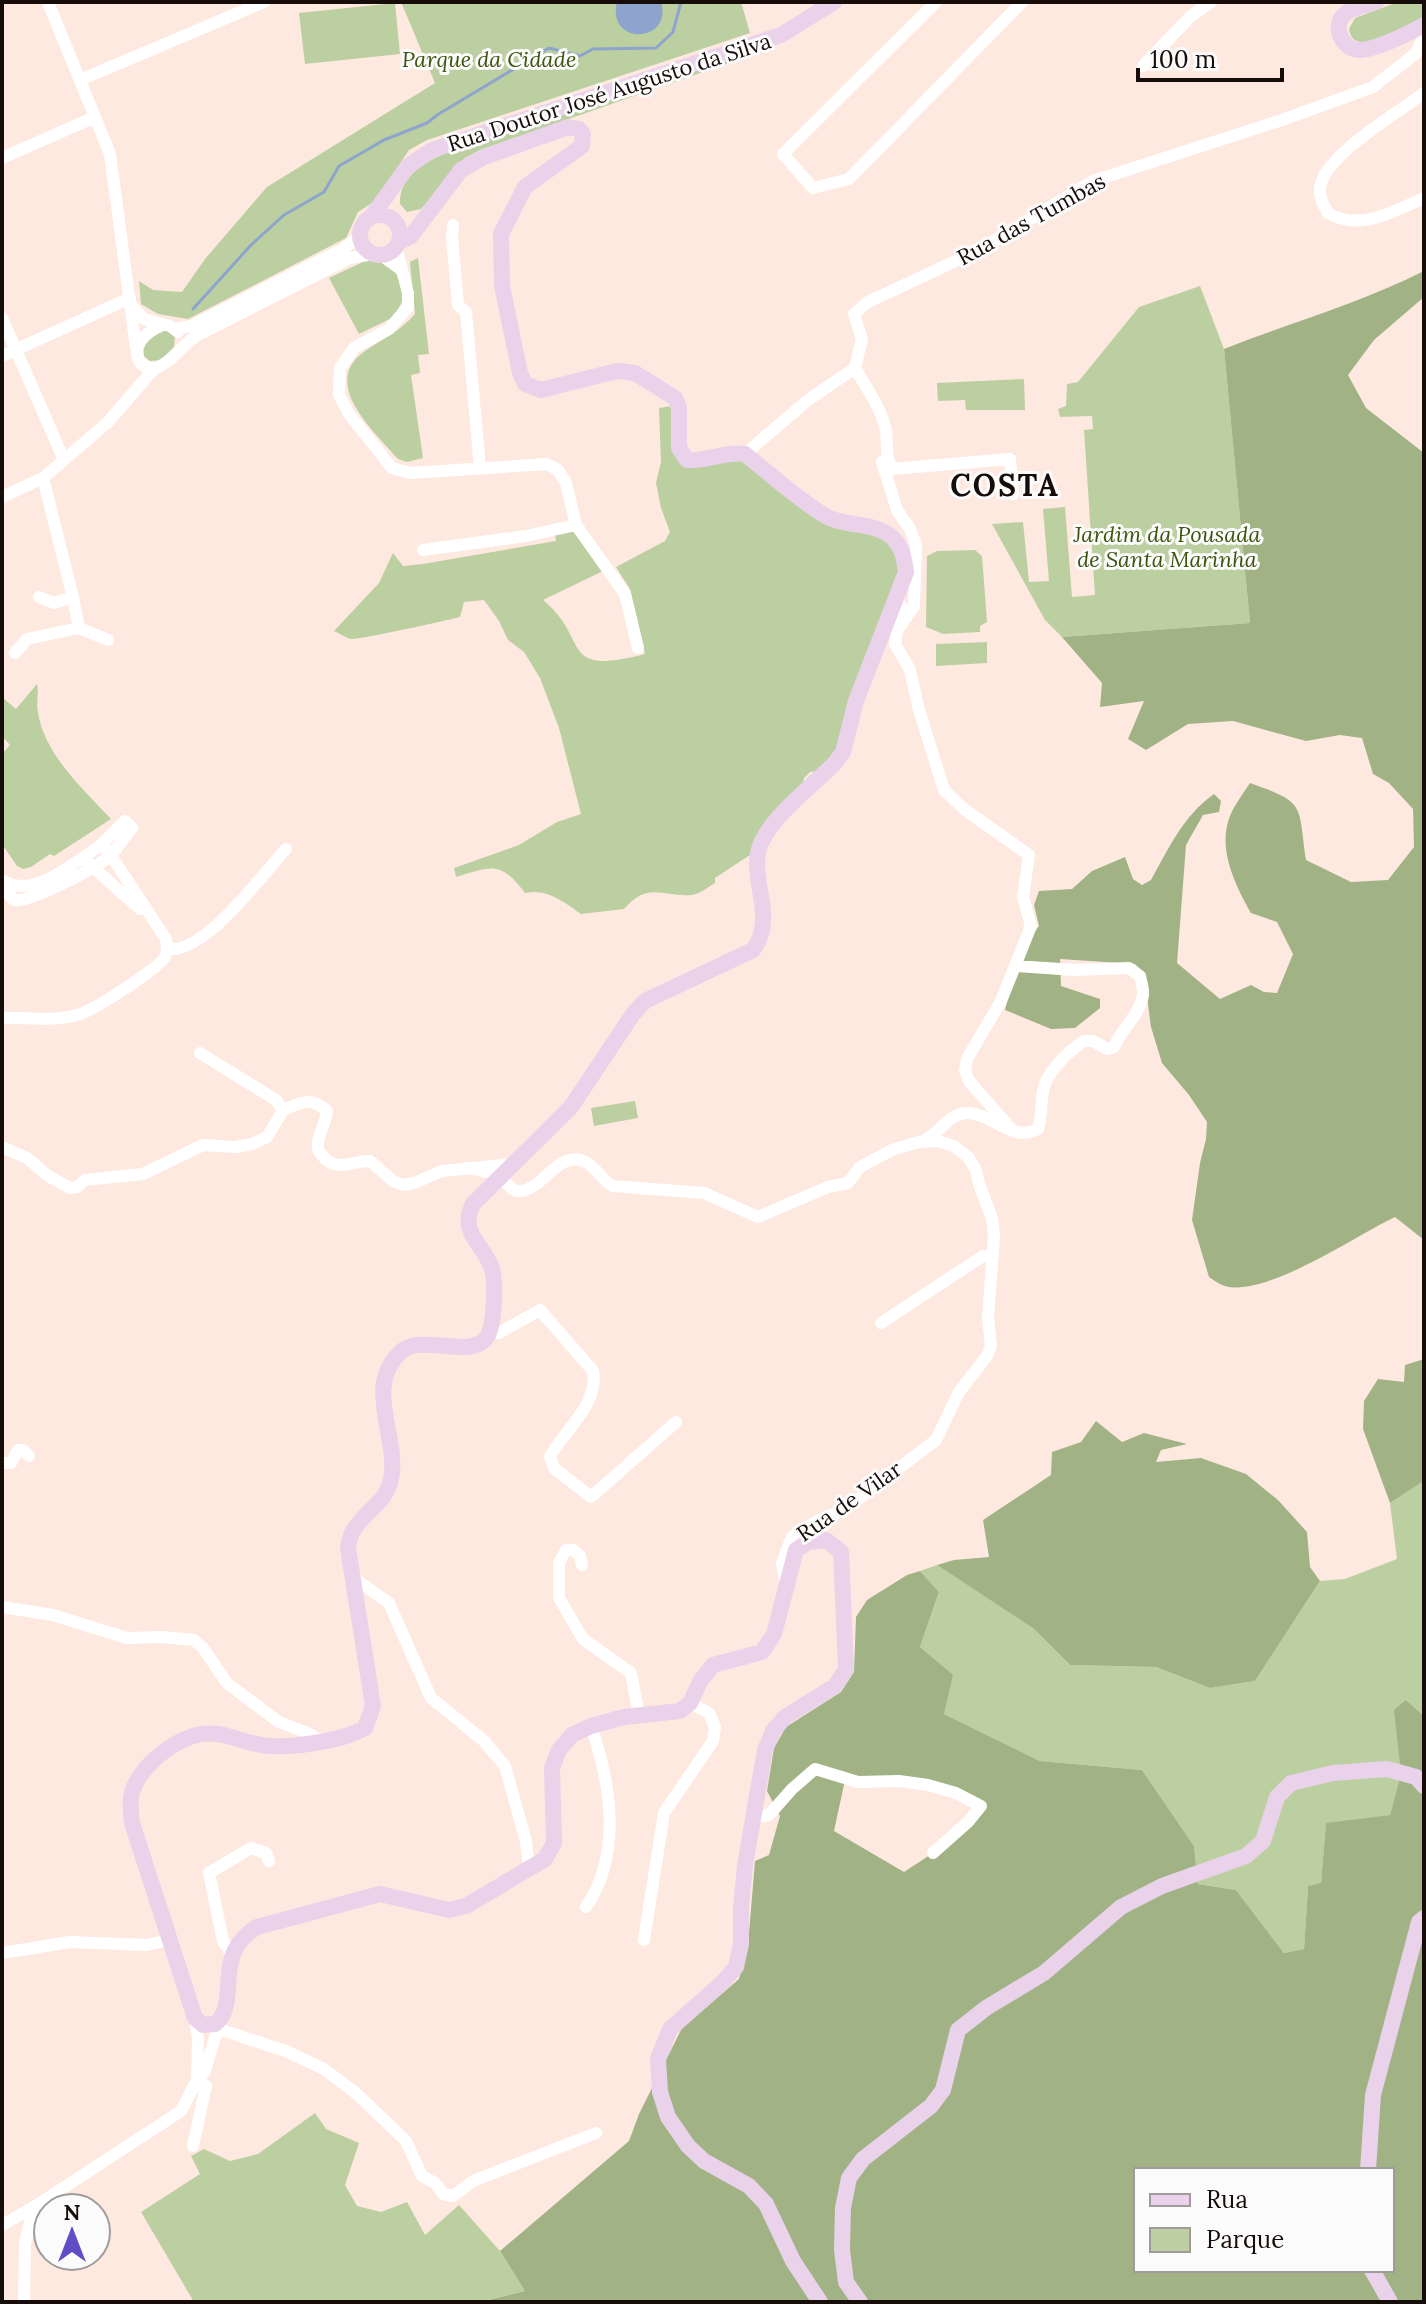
<svg xmlns="http://www.w3.org/2000/svg" width="1426" height="2304" font-family="Lora,serif">
  <style>
    .green { fill: #bccfa0 }
    .forest { fill: #a1b385; fill-rule: evenodd }
    .water { fill: #8ea4ce }
    .lines { fill: none; stroke-linecap: round; stroke-linejoin: round }
    .stream { stroke: #8ea4ce; stroke-width: 3 }
    .street { stroke: #fff; stroke-width: 12 }
    .secondary { stroke: #e9d2ea; stroke-width: 16 }
    .labels { text-anchor: middle; stroke-width: 6; stroke-linejoin: round; paint-order: stroke }
    .park-label { font-size: 22px; font-style: italic; fill: #3f540e; stroke: #fbfbfb }
    .street-label { font-size: 22px; fill: #160d0a; stroke: #fbfbfb }
    .district-label { font-size: 30px; font-weight: bold; letter-spacing: 2px; fill: #160d0a; stroke: #fbfbfb }
  </style>
  <rect width="100%" height="100%" fill="#fee9e1"/>
  <path class="green" d="M401,2H741L750,33L427,140L409,150L375,201L358,212L346,238L188,319L158,314L141,304L139,281L153,290L182,292L205,259L267,187L435,83Z
    M1398,2H1424V20L1368,42C1358,43 1351,41 1349,29L1355,18Z
    M395,3L400,54L305,64L299,13Z
    M743,53V58L480,150L465,158L421,209L407,212L400,204C399,176 425,162 446,153Z
    M418,258L429,354L418,355L420,373L411,375L423,458L407,462L398,459C374,431 319,383 365,351C384,338 399,332 415,314L410,262Z
    M367,260C394,262 399,273 404,298L394,317L359,334L329,278Z
    M1200,286L1224,349L1250,623L1062,637L1045,620L992,524L1023,522L1029,582L1049,581L1043,509L1065,507L1072,597L1095,595L1084,430L1093,429L1092,416L1060,417L1058,409L1066,406L1067,384L1078,382L1139,307Z
    M164,329L175,335L174,347L162,360L150,361L144,356L143,347L148,340Z
    M1024,379L1025,410H966L965,400L938,401L937,383Z
    M671,406L678,458L742,459L774,483L894,545L902,566L841,744L818,771L810,772L804,778L803,785L753,853L715,878V883C708,887 700,894 692,895C662,897 648,881 624,909L581,914C564,902 547,888 525,893C501,861 492,866 456,877L454,868L519,845L557,822L581,814L559,728L540,678L524,652L508,640L499,621L484,600L464,602L460,617C449,620 358,640 351,639C346,638 339,633 334,631L379,583L393,553L403,566L423,564L556,541L555,534L575,530L603,571L543,600C591,639 557,677 645,654L630,589L616,567L665,541L670,532L661,508L656,483L661,462L659,408Z
    M975,550L982,556L987,622L980,626V632L943,634L926,627L927,556L937,551Z
    M987,642V663L936,666V644Z
    M37,684C39,690 36,703 38,713C45,755 83,789 111,819L54,856L50,854L31,867L23,869L17,866L2,844V754L10,745L2,736V697L16,709Z
    M635,1101L638,1118L594,1126L591,1108Z
    M1424,1481V1716L1406,1700L1401,1773L1390,1815L1326,1824L1321,1884L1308,1886L1304,1949L1284,1953L1236,1890L1198,1884L1194,1846L1142,1770L1040,1761L944,1714L952,1675L920,1647L939,1592L920,1571L937,1565L1034,1629L1070,1665L1156,1667L1210,1688L1255,1681L1320,1581L1345,1579L1397,1559L1390,1503Z
    M315,2113L326,2129L359,2143L345,2185L357,2206L381,2212L407,2202L425,2235L459,2205L500,2251L525,2291L480,2302H194L141,2212L200,2174L191,2156L204,2149L230,2161L258,2154Z"/>
  <path class="forest" d="M1424,271V297L1374,340L1348,375L1366,408L1424,453V1240L1395,1217C1357,1235 1265,1298 1225,1286C1220,1285 1214,1280 1209,1277L1192,1220L1200,1163L1206,1139L1207,1122L1189,1095L1162,1063L1151,1027L1144,973L1135,964L1060,959L1061,986L1100,999V1008L1075,1028L1051,1029L1005,1010L1020,950L1039,926L1034,905L1039,891L1072,889L1092,871L1125,857L1133,879L1142,885L1151,880C1169,848 1183,816 1214,794L1221,801L1219,812L1203,815L1186,845L1177,963L1220,999L1251,985L1264,992L1277,993L1293,954L1277,922L1251,913C1235,885 1217,848 1230,816C1235,804 1243,794 1250,783C1306,803 1298,803 1306,860L1351,882L1388,880L1414,847L1413,809L1389,783L1373,774L1362,738L1340,735L1306,741L1233,721L1188,724L1146,750L1128,739L1144,701L1100,707L1102,683L1062,637L1250,623L1224,349C1290,323 1360,303 1424,271Z
    M1424,1359V1481L1390,1503L1363,1429L1364,1401L1378,1379L1404,1382L1405,1365Z
    M1096,1421L1122,1442L1144,1433L1187,1444L1161,1450L1156,1462L1201,1458L1246,1474L1278,1500L1307,1532L1310,1567L1320,1581L1255,1681L1210,1688L1156,1667L1070,1665L1034,1629L937,1565L954,1560L989,1557L983,1520L1051,1475L1052,1452L1081,1442Z
    M920,1571L939,1592L920,1647L953,1675L944,1714L1040,1761L1142,1770L1194,1846L1198,1884L1236,1890L1284,1953L1304,1949L1308,1886L1321,1883L1326,1823L1390,1815L1401,1773L1394,1710L1406,1700L1424,1716V2302H480L525,2291L500,2251L629,2141L639,2114L682,2028L739,1979L748,1945L755,1861L769,1855L780,1816L767,1791L774,1748L786,1727L841,1692L854,1672L856,1617L867,1600L907,1575ZM845,1780L956,1793L981,1806L933,1853L904,1872L834,1831ZM1136,2170H1392V2270H1136Z"/>
  <path class="water" d="M617,2H661C673,44 606,46 617,2Z"/>
  <g class="lines">
    <path class="stream" d="M193,309L251,245L284,215L324,192L339,166L384,140L427,123L437,115L549,48L580,56L593,49L656,48L673,32L681,2"/>
    <path class="street" d="M48,2L110,154L136,348
      M936,2L783,154L813,188L849,179L1022,2
      M1143,66L1191,16L1211,2
      M80,80L264,2
      M1424,93C1398,113 1322,156 1320,189C1319,198 1324,206 1328,213C1359,232 1394,211 1424,198
      M2,158L95,117
      M453,225L452,237L458,305L466,312L480,468
      M396,247L408,293V307L389,329L354,348L340,368L339,395L349,414L392,468L410,473L547,464L558,470L566,483L576,525L625,594L638,648
      M381,255L402,270
      M131,305L144,319L170,326L178,332
      M2,318L64,460
      M175,329L191,326L343,249L360,236
      M2,356L130,298
      M855,368L862,339L854,314L868,302L979,250L1093,181L1282,120L1373,87L1415,54L1424,37
      M855,368C866,388 882,409 886,431C888,445 885,456 892,469L1010,459L1013,494
      M154,369L142,365C128,348 146,331 163,325
      M745,454L808,400L855,368
      M882,462L897,510L910,529L916,545L914,606L901,625
      M2,497L43,478L107,423L154,369C171,363 181,346 196,336L350,258L373,254
      M423,550L526,536L576,525
      M39,597L54,603L73,597L43,478
      M73,597L79,628L108,640
      M897,600L901,606L895,644L910,670L919,710L944,790L964,809L1029,855L1023,897L1031,926L1001,1001L967,1059L965,1071L969,1081L1013,1131
      M15,653L27,639L79,628
      M88,863L140,909
      M2,880C32,901 75,862 101,845L108,851L166,939C167,945 168,950 165,957C160,968 91,1012 77,1015C52,1022 27,1017 2,1018
      M2,888L14,900C29,904 100,866 112,854C119,846 125,836 132,828L125,821L101,845
      M168,949C205,954 262,875 286,849
      M200,1053L276,1100L283,1110
      M283,1110C301,1103 311,1096 327,1111C326,1123 319,1132 318,1143C317,1148 319,1152 322,1155C335,1173 352,1161 370,1161L393,1181L403,1185L414,1183L442,1171L512,1164
      M925,1140C940,1133 949,1113 967,1113C992,1113 1012,1143 1038,1129C1042,1116 1041,1104 1043,1091C1046,1072 1069,1051 1084,1041H1093L1107,1049L1114,1047C1121,1029 1140,1015 1143,995C1144,990 1141,981 1140,976L1129,968L1075,970L1015,966
      M2,1147L27,1158L48,1176L70,1188L77,1187L85,1180L143,1174L203,1145L235,1147L253,1144L267,1137L283,1110
      M466,1168C478,1170 491,1171 501,1178C507,1183 513,1193 521,1191C545,1188 558,1149 586,1162C596,1167 602,1181 613,1186L704,1193L758,1217L828,1187L848,1183L860,1167L894,1149L919,1142L937,1141L954,1146L968,1157L976,1170L979,1184L992,1218L994,1236L988,1318L991,1346L987,1356L959,1392L936,1440L844,1510L817,1521L792,1537L782,1563L786,1586
      M881,1323L983,1256H993
      M490,1332L499,1333L540,1310L593,1371C599,1405 564,1430 550,1457L554,1468L591,1497L676,1422
      M2,1463H11L18,1450H23L29,1456
      M582,1565L580,1556L573,1550H566L559,1563V1598L583,1639L631,1673L639,1715
      M352,1577L389,1603L431,1698L483,1740L505,1766L526,1841L529,1868
      M2,1607L53,1615L127,1638L162,1637L194,1640L203,1648L227,1683L279,1722L308,1733L320,1741
      M753,1817L769,1815L792,1789L815,1769L858,1782L899,1781L928,1785L956,1793L981,1806L968,1822L933,1853
      M586,1907C622,1854 611,1784 591,1726
      M644,1940L664,1813L713,1741L715,1727L709,1713L690,1703
      M2,1953L70,1942L147,1945L169,1940
      M232,1954L223,1941L209,1873L251,1848L266,1853L269,1861
      M210,2026L288,2052L324,2069L357,2094L406,2141L422,2176L435,2183L443,2194L453,2196L473,2181L596,2133
      M199,2078L205,2071L219,2024
      M193,2146L206,2086L197,2080
      M2,2225L34,2207L181,2111L197,2080L198,2039L195,2018
      M24,2302L25,2243L34,2207"/>
    <path class="secondary" d="M1376,2C1367,5 1353,7 1346,13C1331,24 1341,49 1359,50C1376,50 1409,33 1424,25
      M360 235a20 20 0 1 1 40 0a20 20 0 1 1-40 0Z
      M372,216L408,166L432,150L781,35L834,2
      M399,242L411,236L461,170L484,157L568,127L579,129L583,134L582,146L525,187L501,234L502,286L520,373L525,384L541,390L617,371L635,373L675,398L679,408V448L687,460C709,462 723,451 745,454C770,474 796,498 824,515C845,528 875,521 893,538C903,549 904,558 906,572L856,701L843,752L835,763C813,785 776,813 762,841C745,876 779,915 753,950L645,1001L633,1014L571,1107L473,1204C458,1233 484,1244 492,1269C496,1282 494,1317 490,1330C480,1365 424,1332 402,1351C364,1384 396,1431 392,1472C389,1504 367,1507 353,1531C350,1535 349,1543 348,1548L373,1706L365,1728C340,1742 284,1750 256,1744C237,1740 220,1731 201,1734C174,1739 140,1766 132,1792C129,1802 131,1813 132,1823L195,2018L203,2025L215,2024C242,2002 210,1956 257,1927L380,1894L449,1910L466,1906L545,1859L554,1843L552,1768L559,1750L572,1735L591,1726L624,1717L680,1711L690,1703L701,1680L713,1665L762,1652L774,1634L796,1550L808,1542L826,1540L841,1552L846,1669L835,1686L785,1717L773,1731L765,1750L745,1865L741,1908V1944L736,1967L722,1983L670,2029L658,2059L660,2092L668,2117L688,2146L704,2161L749,2186L766,2204L793,2261L820,2302
      M1368,2170L1373,2095L1419,1922L1424,1918
      M1372,2270L1390,2302
      M860,2302L846,2282L842,2250L843,2208L849,2178L863,2159L931,2106L943,2090L958,2030L986,2008L1044,1973L1121,1907L1162,1886L1246,1856L1263,1841L1277,1797L1291,1783L1333,1773L1387,1769L1416,1777L1424,1786"/>
  </g>
  <g class="labels">
    <g class="park-label">
      <text x="489" y="67">Parque da Cidade</text>
      <text x="1167" y="542">Jardim da Pousada<tspan x="1167" dy="25">de Santa Marinha</tspan></text>
    </g>
    <g class="street-label">
      <text transform="translate(609 92) rotate(-18)" y="8">Rua Doutor José Augusto da Silva</text>
      <text transform="translate(1031 219) rotate(-29)" y="8">Rua das Tumbas</text>
      <text transform="translate(849 1501) rotate(-35)" y="8">Rua de Vilar</text>
    </g>
    <g class="district-label">
      <text x="1005" y="496">COSTA</text>
    </g>
  </g>
  <rect width="1426" height="2304" fill="none" stroke="#160d0a" stroke-width="8"/>
  <rect x="1134" y="2168" width="260" height="104" fill="#fbfbfb" stroke="#9f9c9b" stroke-width="2"/>
  <rect x="1150" y="2194" width="40" height="12" fill="#e9d2ea" stroke="#9f9c9b" stroke-width="2"/>
  <text x="1206" y="2208" font-size="24" fill="#160d0a">Rua</text>
  <rect x="1150" y="2228" width="40" height="24" fill="#bccfa0" stroke="#9f9c9b" stroke-width="2"/>
  <text x="1206" y="2248" font-size="24" fill="#160d0a">Parque</text>
  <g transform="translate(72 2232)"><circle r="38" fill="#fbfbfb" stroke="#9f9c9b" stroke-width="2"/>
  <path d="M0-6L14 30L0 20L-14 30Z" fill="#614ec6"/>
  <text y="-12" font-size="22" font-weight="bold" text-anchor="middle" fill="#160d0a">N</text>
  </g>
  <path d="M1138 68v12h144v-12" fill="none" stroke="#160d0a" stroke-width="4"/>
  <text x="1150" y="68" font-size="24" fill="#160d0a" stroke="#fbfbfb" stroke-width="6" paint-order="stroke">100 m</text>
</svg>
